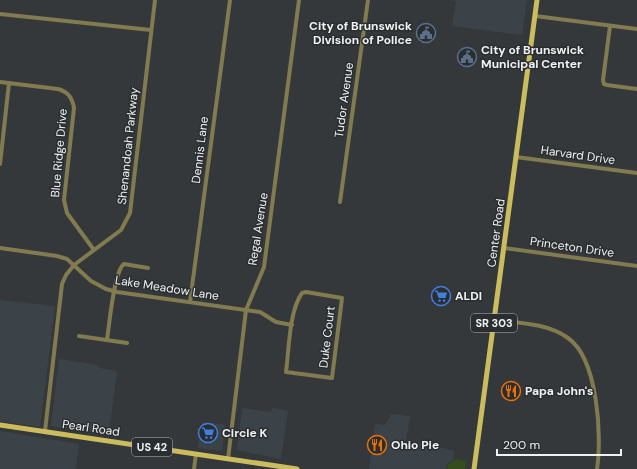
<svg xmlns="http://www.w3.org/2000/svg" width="637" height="469" font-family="'DM Sans',sans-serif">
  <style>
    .built { fill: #3b4349 }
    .green { fill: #344c1e }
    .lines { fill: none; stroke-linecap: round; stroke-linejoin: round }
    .minor { stroke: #817b4f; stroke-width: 4 }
    .major { stroke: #cbbd5d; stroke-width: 5 }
    .labels { text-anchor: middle; stroke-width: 3; stroke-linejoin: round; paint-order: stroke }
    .shield { fill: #2b2e30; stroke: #b4b6b8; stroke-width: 1 }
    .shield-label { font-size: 11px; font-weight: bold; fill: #eff1f2 }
    .poi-label { font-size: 12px; font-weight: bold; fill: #eff1f2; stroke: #2b2e30; text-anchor: start }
    .street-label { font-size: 12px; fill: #eff1f2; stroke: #2b2e30 }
  </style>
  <rect width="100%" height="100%" fill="#35383a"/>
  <path class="built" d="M450,0H527L522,35L452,26L456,1Z
    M0,300L55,306L40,427L0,421Z
    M59,359L98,365L99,368L114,370L117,372L109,431L106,434L51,426Z
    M242,408L271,412L272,408L288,411L281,459L237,450Z
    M391,414L410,416L406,441L443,448L454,451V459L447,464L446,469H369L375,424L385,425Z
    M204,422L225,425L222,451L198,448L201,425Z
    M0,431L79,444L76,469H0Z"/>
  <path class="green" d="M458,459L466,461L465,469H447C448,463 452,461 458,459Z"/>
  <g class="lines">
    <path class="minor" d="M0,14L151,30
      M535,16L637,29
      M610,26L603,80L604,84L607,85L637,89
      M0,82L58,89C68,92 72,97 74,108L64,200L67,213L94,250
      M516,157L637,173
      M0,164L9,83
      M340,202L368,0
      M0,248L57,256L67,259L91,281L106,289L117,292L260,312L276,322L292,325
      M504,248L637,266
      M306,292L342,298L332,378L286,372C289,350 289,311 302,293Z
      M190,302L230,0
      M494,320C519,323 547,323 568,338C598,359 602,436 597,469
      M79,336L127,343
      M107,340C109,327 114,270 124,264L148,268
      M45,431L62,284L66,275L74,265L121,230L130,213L155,0
      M228,459L246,310L264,267L299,0
      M194,469L196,454"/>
    <path class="major" d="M0,425L297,469
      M474,469L537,0"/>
  </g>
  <defs>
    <g id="civic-ring" transform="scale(1)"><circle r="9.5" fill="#2b2e30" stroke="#5c6f8a" stroke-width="1.5"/><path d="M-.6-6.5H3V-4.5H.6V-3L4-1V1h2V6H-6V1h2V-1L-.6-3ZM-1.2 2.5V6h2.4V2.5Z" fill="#5c6f8a"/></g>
    <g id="supermarket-ring" transform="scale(1)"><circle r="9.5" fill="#2b2e30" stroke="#3f7fe0" stroke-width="1.5"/><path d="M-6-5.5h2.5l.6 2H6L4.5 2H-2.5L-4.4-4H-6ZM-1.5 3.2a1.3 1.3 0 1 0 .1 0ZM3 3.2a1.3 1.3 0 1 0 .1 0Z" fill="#3f7fe0"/></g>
    <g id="restaurant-ring" transform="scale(1)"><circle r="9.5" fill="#2b2e30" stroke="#e8710a" stroke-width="1.5"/><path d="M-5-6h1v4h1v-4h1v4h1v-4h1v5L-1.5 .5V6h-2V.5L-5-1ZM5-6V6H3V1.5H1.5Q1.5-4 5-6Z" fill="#e8710a"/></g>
  </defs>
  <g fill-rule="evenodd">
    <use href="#civic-ring" x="426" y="33"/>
    <use href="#civic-ring" x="467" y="57"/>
    <use href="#supermarket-ring" x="441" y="296"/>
    <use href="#restaurant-ring" x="511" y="391"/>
    <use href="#supermarket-ring" x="208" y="433"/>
    <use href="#restaurant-ring" x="377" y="445"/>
  </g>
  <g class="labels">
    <g class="shield">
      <rect x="471" y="314" width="46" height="18" rx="3"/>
      <rect x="132" y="438" width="40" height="18" rx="3"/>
    </g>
    <g class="shield-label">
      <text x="494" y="327">SR 303</text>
      <text x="152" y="451">US 42</text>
    </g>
    <g class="poi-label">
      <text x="412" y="30" text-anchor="end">City of Brunswick<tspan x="412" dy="14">Division of Police</tspan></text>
      <text x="481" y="54">City of Brunswick<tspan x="481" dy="14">Municipal Center</tspan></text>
      <text x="455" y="300">ALDI</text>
      <text x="525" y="395">Papa John's</text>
      <text x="222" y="437">Circle K</text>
      <text x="391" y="449">Ohio Pie</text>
    </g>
    <g class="street-label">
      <text transform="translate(344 100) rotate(-82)" y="4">Tudor Avenue</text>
      <text transform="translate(128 146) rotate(-84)" y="4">Shenandoah Parkway</text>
      <text transform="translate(200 150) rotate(-83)" y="4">Dennis Lane</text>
      <text transform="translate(59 153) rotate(-85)" y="4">Blue Ridge Drive</text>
      <text transform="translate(578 155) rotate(8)" y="4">Harvard Drive</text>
      <text transform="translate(258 229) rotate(-81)" y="4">Regal Avenue</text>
      <text transform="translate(496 233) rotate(-82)" y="4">Center Road</text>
      <text transform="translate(572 247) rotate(8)" y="4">Princeton Drive</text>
      <text transform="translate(167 288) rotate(9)" y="4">Lake Meadow Lane</text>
      <text transform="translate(327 337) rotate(-83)" y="4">Duke Court</text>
      <text transform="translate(91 428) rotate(8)" y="4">Pearl Road</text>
    </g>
  </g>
  <path d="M497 449v6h124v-6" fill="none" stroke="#eff1f2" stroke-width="2"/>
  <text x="503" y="449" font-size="12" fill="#eff1f2" stroke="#2b2e30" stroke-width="3" paint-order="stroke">200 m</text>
</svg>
